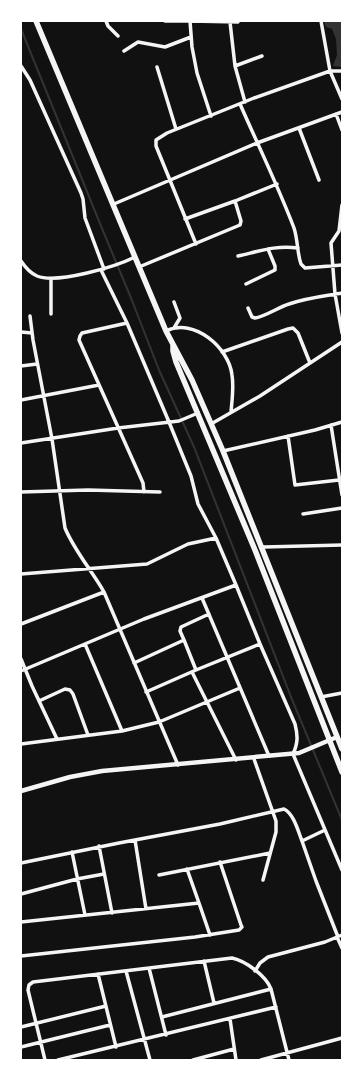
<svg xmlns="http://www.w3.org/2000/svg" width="363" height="1081" font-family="'Source Sans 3',sans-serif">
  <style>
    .water { fill: #333 }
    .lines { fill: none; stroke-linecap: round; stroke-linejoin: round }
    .stream { stroke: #333; stroke-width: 2 }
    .minor { stroke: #f5f5f5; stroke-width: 3.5 }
    .tertiary { stroke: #f5f5f5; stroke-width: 4.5 }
    .trunk { stroke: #f5f5f5; stroke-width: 5.5 }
  </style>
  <rect width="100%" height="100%" fill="#111"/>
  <path class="water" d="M324,21H342V67L333,66L337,55L336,39L332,29L326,27Z"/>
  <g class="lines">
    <path class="stream" d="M21,29L101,226L131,298L159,370L194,447L291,697L342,820"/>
    <path class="minor" d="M106,21L108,26L118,36
      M165,21H190L192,47L197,73L211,116
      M190,21L238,22
      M321,21L330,71L342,99
      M230,22L235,66L245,102
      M124,51L138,42L165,47L191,37
      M21,66L30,80L81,193L83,199L85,218L104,269
      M235,66L262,56
      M157,67L176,129
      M240,104C258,145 278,186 294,228C298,240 297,253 301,264L305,268L342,265
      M336,114L342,130
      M299,128L319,180
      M114,204L257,143L342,112
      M342,205L339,231L331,243L335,294L342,333
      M185,219L235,201L277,184
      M196,244L156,146V140L167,133L254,98L330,71H342
      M238,256C260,251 276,245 298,248
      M21,261C25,267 30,273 37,276C57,284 115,267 135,257
      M139,267L240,225L241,221L235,201
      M101,270L127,323L169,422L191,476L198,504L216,538L236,585L260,644L295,724C298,736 298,743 293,754L342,870
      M51,278V314
      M246,284L275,270V266L268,249
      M248,308L252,317L255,318C264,317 279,307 289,304C306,298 325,296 342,293
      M30,316L33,340L52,439L65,528C74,550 92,571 104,592L178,765
      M127,323L82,333L80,336L79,340L139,474L143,483L144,492
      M174,328L180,318L174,302
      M166,331C194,317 229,348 232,375C234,387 232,400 231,412
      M21,332L32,333
      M222,352L288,329L293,328L298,333L310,363
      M21,366L37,364
      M21,400L99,385
      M211,424L260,396L342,342
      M331,425L342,495
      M288,436L295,485L339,480
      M21,443L118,428L179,421L198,413
      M223,451L315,430L342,422
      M21,492L88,490L160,492
      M303,514L342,508
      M261,548L264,547L342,545
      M21,574L147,564L188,544L216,538
      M202,598L269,756
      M21,624L104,592
      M184,640L180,631L181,627L209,614
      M85,644L122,731
      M21,659L32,686L57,739
      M134,663L184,640L196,670
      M21,671L144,619L236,585
      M192,672L236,760
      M146,692L196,670L260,644
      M321,697L342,693
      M39,701L65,689L70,690L73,694L88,735
      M21,744L122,731L159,722L240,688
      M254,759L276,821V832L263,880
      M325,830L302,841L316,881L338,937
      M135,840L146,909
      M99,846L112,913
      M72,852L85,915
      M21,863L119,843L220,824L284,809C294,814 298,831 302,841
      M159,875L270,853
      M21,894L77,879L104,874
      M199,903L210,935
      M21,922L199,903L187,869
      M337,937L342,948
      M21,956L195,937L239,930L242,927L241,925L220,862
      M204,961L214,1003
      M149,968L166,1035
      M126,971L150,1060
      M255,971L260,963L268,957L325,942L342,935
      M98,974L116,1047
      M162,1017L271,989L289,1060
      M230,1019L236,1060
      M21,1027L106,1006
      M21,1047L110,1025
      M45,1060L28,990L29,985L33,982L232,958C246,961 266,976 271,989
      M58,1060L276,1007
      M193,1060L234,1049
      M261,1060L342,1038"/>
    <path class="tertiary" d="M21,791L70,777L102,771L299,753L337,737"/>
    <path class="trunk" d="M36,21L166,331L192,380L223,451L342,749
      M173,345V351L176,362L255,550L342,772"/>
  </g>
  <rect width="363" height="1081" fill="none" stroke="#ffffff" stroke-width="44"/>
</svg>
